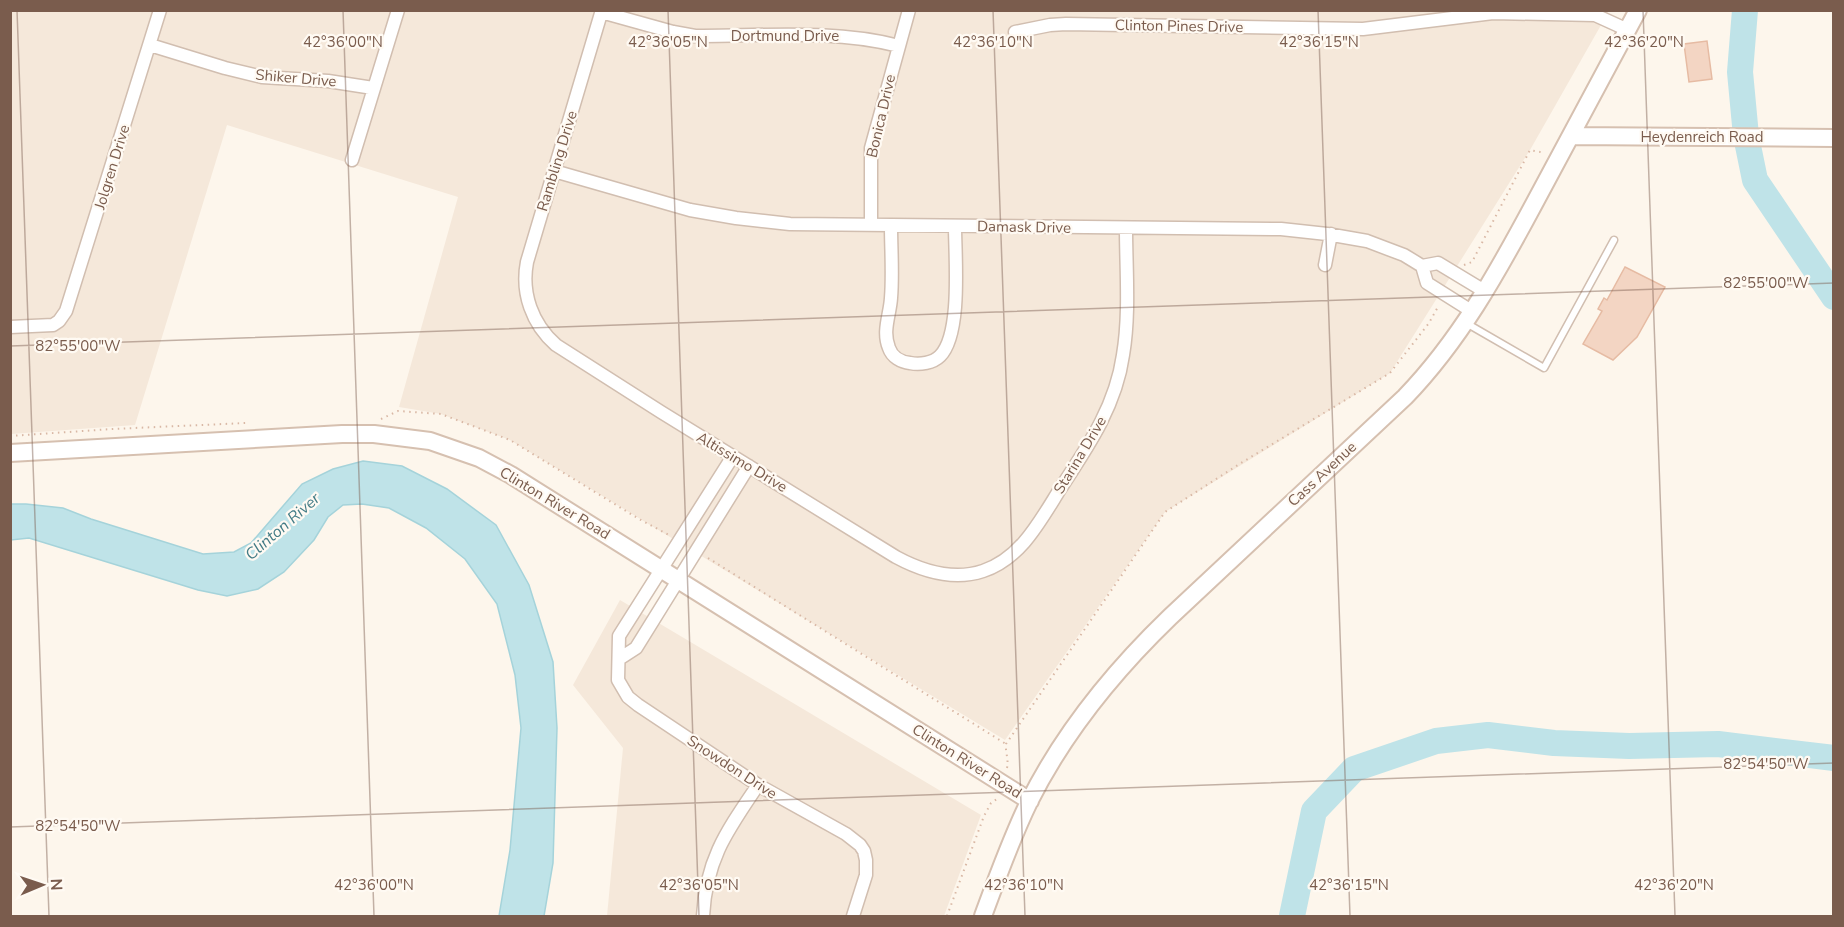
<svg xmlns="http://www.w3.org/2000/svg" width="1844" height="927" font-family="'Nunito Sans',sans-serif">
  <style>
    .residential { fill: #f5e8da }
    .water { fill: #bfe3e8; stroke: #a5d3da; stroke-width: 1.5 }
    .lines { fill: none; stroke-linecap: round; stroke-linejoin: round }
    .river { stroke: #bfe3e8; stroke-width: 26 }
    .building { fill: #f3d5c3; stroke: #e6bba3; stroke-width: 1.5 }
    .lane-casing { stroke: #d1beb0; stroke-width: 9 }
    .street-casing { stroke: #d1beb0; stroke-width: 15 }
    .secondary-casing { stroke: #d6c0b0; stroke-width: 20 }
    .path { stroke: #d9b8a5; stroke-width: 2; stroke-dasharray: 1.5 4.5; stroke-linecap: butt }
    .lane { stroke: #fff; stroke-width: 6 }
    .street { stroke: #fff; stroke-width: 12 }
    .secondary { stroke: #fff; stroke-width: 16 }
    .ticks { fill: none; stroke: #7a5c4d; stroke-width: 1.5; stroke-opacity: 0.45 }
    .labels { text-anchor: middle; stroke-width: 4.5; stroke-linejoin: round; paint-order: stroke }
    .street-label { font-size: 15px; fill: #7a5c4d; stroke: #fffaf3 }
    .water-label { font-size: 16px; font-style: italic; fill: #437c86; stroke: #fffaf3 }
    .ticks-label { font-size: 15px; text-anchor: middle; fill: #7a5c4d; stroke: #fffaf3; stroke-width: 4.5; stroke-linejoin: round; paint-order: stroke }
  </style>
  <rect width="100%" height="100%" fill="#fdf6ec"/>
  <path class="residential" d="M11,11H1609L1530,150L1390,373L1165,512L1005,740L510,440L441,414L399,407L458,197L227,125L135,425L11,434Z
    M620,600L981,815L944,916H607L623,748L573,685Z"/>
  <path class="water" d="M363,461L402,466L447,489L496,525L529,585L553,662L557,728L553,863L544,916H499L510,850L521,728L515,675L497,604L465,559L426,528L389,508L362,504L343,505L328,517L314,540L284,572L258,589L227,596L198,590L29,538L11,540V504H26L63,508L91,519L203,554L234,552L251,543L302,484L333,469Z"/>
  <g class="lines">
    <path class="river" d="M1745,10L1740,72L1746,136L1755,180L1834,297
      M1292,916L1314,811L1354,769L1436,741L1488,735L1554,743L1629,746L1718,744L1834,758"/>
  </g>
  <path class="building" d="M1707,41L1712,79L1689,82L1684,44Z
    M1625,267L1665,287L1637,337L1613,360L1583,344L1602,311L1598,309L1604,298L1607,300Z"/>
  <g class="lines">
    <g class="lane-casing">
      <path id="lane" d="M1466,323L1544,368L1614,240"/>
    </g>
    <g class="street-casing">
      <path id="street" d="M602,10L527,262C521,293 532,324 556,345L661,412L896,557C922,571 953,581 983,571C1022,558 1041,519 1062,486C1089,445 1116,405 1123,355C1130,314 1126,269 1126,228
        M601,12L673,32L695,36C761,36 835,29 899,46
        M1015,32L1050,25L1066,24L1363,29L1493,13L1595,15L1628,30
        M150,45L225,68L262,77L328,81L373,88
        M352,160L398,10
        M554,171L690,210L736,218L790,224L1281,229L1327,234L1367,241L1404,255L1422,266L1438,263L1486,292
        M871,225V148L909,10
        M891,225C891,249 893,274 891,298C890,315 882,331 889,348C892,357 901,362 910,363C920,365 933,363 940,356C962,334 955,257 955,226
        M1325,265L1331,234
        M1422,266L1427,283L1473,312
        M10,327L53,325L59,321L66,311L160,10
        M733,456L619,636L618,680L628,697L638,705L758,785L846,834L860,845L864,851L866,860V875L853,916
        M619,659L636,648L749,466
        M703,916C706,859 727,831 758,785"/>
    </g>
    <g class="secondary-casing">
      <path id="secondary" d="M1571,136L1834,138
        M10,453L342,434H374L430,441L479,458L511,475L1030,801
        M983,916C997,878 1011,839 1029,802C1064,732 1114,671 1170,617L1405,397C1460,340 1497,273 1534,204C1569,139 1603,75 1638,10"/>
    </g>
    <path class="path" d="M1464,265L1472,262L1530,150L1545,153
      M381,419L398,411L441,414L510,440L639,519L669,535
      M10,436L112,429L246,423
      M708,558L1006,744
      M1007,768C1009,759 1005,752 1006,744L1165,512L1241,463L1390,373L1429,323L1439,305
      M947,916L984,816L991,803L997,799"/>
    <use href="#lane" class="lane"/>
    <use href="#street" class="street"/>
    <use href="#secondary" class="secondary"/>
  </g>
  <path class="ticks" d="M17,10L49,916M343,10L374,916M668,10L699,916M993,10L1025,916M1318,10L1350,916M1643,10L1675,916M10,346L1834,283M10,827L1834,763"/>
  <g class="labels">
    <g class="street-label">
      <text transform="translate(1179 26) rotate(1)" y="5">Clinton Pines Drive</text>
      <text x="785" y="41">Dortmund Drive</text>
      <text transform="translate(296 78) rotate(5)" y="5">Shiker Drive</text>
      <text transform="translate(881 116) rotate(-77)" y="5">Bonica Drive</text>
      <text x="1702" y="142">Heydenreich Road</text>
      <text transform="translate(557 161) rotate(-73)" y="5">Rambling Drive</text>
      <text transform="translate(112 167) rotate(-73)" y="5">Jolgren Drive</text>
      <text transform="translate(1024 227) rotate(1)" y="5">Damask Drive</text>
      <text transform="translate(1080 455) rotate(-59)" y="5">Starina Drive</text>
      <text transform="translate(742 462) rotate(31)" y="5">Altissimo Drive</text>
      <text transform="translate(1322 474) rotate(-43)" y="5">Cass Avenue</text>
      <text transform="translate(555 503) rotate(31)" y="5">Clinton River Road</text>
      <text transform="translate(967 761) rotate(32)" y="5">Clinton River Road</text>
      <text transform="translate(732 767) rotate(33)" y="5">Snowdon Drive</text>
    </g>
    <g class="water-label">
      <text transform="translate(282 526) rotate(-41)" y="6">Clinton River</text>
    </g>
  </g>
  <g class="ticks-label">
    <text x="343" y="47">42°36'00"N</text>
    <text x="668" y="47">42°36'05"N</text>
    <text x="993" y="47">42°36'10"N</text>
    <text x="1319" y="47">42°36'15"N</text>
    <text x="1644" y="47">42°36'20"N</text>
    <text x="1766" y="288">82°55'00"W</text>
    <text x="78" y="351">82°55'00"W</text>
    <text x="1766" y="769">82°54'50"W</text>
    <text x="78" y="831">82°54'50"W</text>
    <text x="374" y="890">42°36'00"N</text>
    <text x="699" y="890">42°36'05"N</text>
    <text x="1024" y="890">42°36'10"N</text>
    <text x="1349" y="890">42°36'15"N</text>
    <text x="1674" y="890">42°36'20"N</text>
  </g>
  <rect width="1844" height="927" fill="none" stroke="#7a5c4d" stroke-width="24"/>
  <g transform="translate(42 885) rotate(88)" stroke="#fffaf3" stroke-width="4.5" paint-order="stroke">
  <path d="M0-4.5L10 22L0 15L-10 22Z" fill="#7a5c4d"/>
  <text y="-9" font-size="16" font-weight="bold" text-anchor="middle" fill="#7a5c4d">N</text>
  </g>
</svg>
